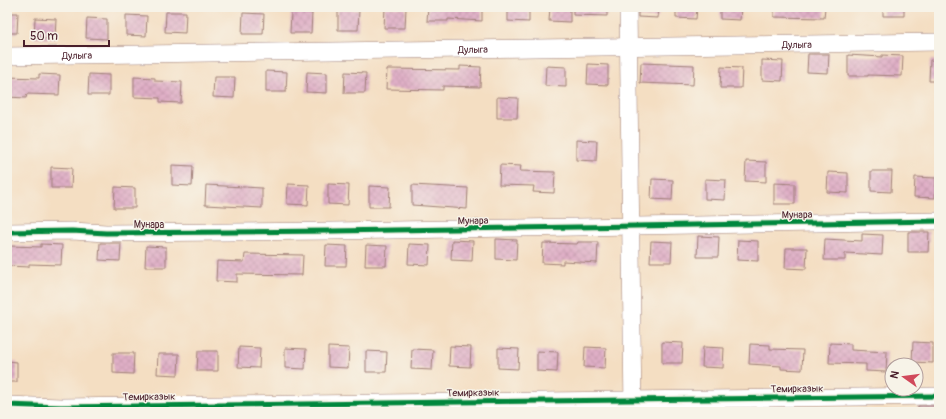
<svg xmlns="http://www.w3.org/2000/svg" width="946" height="419" font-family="Pangolin,sans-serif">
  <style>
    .building { fill: url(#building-cross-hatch) }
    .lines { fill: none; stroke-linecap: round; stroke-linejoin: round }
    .minor-casing { stroke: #9f7e76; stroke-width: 18 }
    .minor { stroke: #fff; stroke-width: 17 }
    .cycleway-casing { stroke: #f7f3e8; stroke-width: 8 }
    .cycleway { stroke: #00873e; stroke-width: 5 }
    .labels { text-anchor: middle; stroke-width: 3; stroke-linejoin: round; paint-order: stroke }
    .street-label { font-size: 10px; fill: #4a1f2b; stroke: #f7f3e8 }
  </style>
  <defs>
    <pattern id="building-cross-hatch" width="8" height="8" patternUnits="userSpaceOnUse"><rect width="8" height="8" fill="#dfafc6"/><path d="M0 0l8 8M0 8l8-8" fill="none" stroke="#c196aa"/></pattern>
  </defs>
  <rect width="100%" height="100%" fill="#f7f3e8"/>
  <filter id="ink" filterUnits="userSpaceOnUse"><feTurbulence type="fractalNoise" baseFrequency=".025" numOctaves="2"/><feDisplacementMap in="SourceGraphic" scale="8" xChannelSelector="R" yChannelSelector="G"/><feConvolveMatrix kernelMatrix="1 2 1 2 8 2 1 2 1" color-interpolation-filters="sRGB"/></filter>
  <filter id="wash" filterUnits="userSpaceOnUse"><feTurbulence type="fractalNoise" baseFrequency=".012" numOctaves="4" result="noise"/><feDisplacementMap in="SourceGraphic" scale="16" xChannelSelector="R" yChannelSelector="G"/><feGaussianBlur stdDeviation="0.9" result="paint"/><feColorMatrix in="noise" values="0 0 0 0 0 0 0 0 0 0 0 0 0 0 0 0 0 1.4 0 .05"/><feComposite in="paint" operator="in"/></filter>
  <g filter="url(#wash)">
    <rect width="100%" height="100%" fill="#f4dec2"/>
    <g id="blocks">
      <path class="building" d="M385,7L406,8L405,28H384Z
        M428,7H482V21L448,19V21H427Z
        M508,7H529V22L508,21Z
        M550,7H570V22L549,21Z
        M573,7H607V16L573,15Z
        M638,7H659L658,18L638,17Z
        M676,7H697L696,19L676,18Z
        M720,7H741L740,20L720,19Z
        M774,7H825L824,18L774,17Z
        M883,7H904V16H883Z
        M338,10H359L358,30H338Z
        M166,12H186L185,33L165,32Z
        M291,12L312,13L311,33H290Z
        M7,13H18L17,33H7Z
        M243,13L264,14L263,34H242Z
        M126,15L147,16L146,36L126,35Z
        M35,18L56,19L55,39L34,38Z
        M87,18L107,19V39L86,38Z
        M808,54H829L828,73L807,72Z
        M848,55L882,57V55L903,56L902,76L868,75V76H848Z
        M762,60L783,61L782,81L762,80Z
        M930,60L939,61V81H929Z
        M641,63L694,65L693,85L640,83Z
        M588,64L608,65V85L587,84Z
        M460,66L481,67L480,87L443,86V90L386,89L387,69L460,70Z
        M546,66L566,67V87L545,86Z
        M721,67L742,68L741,88H720Z
        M266,71L287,72L286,92H266Z
        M307,72L327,73V93L306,92Z
        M345,72L366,73L365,93H344Z
        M39,74L60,75L59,95L27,94L26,98L7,97V77L39,78Z
        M89,74L109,75V95H88Z
        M134,77L155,78V81L182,82L181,103L160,102V98L134,97Z
        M214,77H235L234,98L213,97Z
        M497,97L518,98L517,118H497Z
        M576,140L597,141L596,161L576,160Z
        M746,161L766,162V182L745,181Z
        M172,165L193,166L192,186L172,185Z
        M500,165L521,166L520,171L555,172L554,193L533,192L534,186L499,185Z
        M51,167L72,168L71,188H51Z
        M871,171H892L891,192L871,191Z
        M828,172L848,173V193L827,192Z
        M915,177L936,178L935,198L914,197Z
        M652,179L673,180L672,200L651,199Z
        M705,179L726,180L725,200L705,199Z
        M774,183L795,184V204H774Z
        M288,184L309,185L308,205L287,204Z
        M328,184L349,185L348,205L328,204Z
        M206,185L262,188V208L205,205Z
        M412,185L468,188L467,209L412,205Z
        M369,186L390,187L389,207H369Z
        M115,187L135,188V208H114Z
        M908,232H929L928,252H908Z
        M862,234L883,235L882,255L845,253V260H824L825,239L862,241Z
        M698,236L719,237L718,257H697Z
        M496,239L517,240L516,260L496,259Z
        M452,240L473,241L472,261L451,260Z
        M738,240L758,241V261L737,260Z
        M651,241L672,242L671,262H650Z
        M578,242H598L597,263L563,261V264L542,263L543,243L577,244Z
        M100,243H121L120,261L99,260Z
        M41,244L62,245L61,265L29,264V267L8,266L9,246L41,247Z
        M409,244L430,245L429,265L408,264Z
        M326,245L347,246L346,266H325Z
        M366,245L387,246L386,266H365Z
        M146,246L166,247V267H145Z
        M786,248H807L806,269L785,268Z
        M245,254L303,255L302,275L237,274V282L216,281L217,261L244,262Z
        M662,342L683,343L682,363H662Z
        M913,342L933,343V363L912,362Z
        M830,343L851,344V350L887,352L886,372L866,371V364L829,363Z
        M750,344L770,345V349L803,350L802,370L781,369V366L749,364Z
        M450,346L471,347L470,367L449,366Z
        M239,347L260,348L259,368L238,367Z
        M328,347L349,348L348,368L328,367Z
        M585,347L606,348L605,368L584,367Z
        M703,347L724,348L723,368L702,367Z
        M285,348L306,349L305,369L285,368Z
        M498,348L519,349L518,369L498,368Z
        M412,349L433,350L432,370L411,369Z
        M198,351H218V371H197Z
        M366,351L387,352L386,372H366Z
        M537,351L558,352L557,372L537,371Z
        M113,353H134L133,374L113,373Z
        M158,354H179L178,375L157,374Z
        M7,361L17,362V382H7Z
        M918,406H939L938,412H918Z
        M700,409H721V412H700Z"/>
    </g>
  </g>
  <g filter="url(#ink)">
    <use href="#blocks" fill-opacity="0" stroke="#9f7e76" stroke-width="1"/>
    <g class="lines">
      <g class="minor-casing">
        <g id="minor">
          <path d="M628,7L633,412"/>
          <path id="s1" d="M7,56L939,42"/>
          <path d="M7,232L72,231L106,233L333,231L939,221"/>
          <path d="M7,405L61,407L939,396"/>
        </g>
      </g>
      <use href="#minor" class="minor"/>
      <g class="cycleway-casing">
        <path id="cycleway" d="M7,232L72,231L106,233L333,231L939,221
          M7,405L61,407L939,396"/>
      </g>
      <use href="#cycleway" class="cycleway"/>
    </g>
  </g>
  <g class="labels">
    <g class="street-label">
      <text dy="4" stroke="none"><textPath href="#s1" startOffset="790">Дулыга</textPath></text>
      <text dy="4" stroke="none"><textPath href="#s1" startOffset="466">Дулыга</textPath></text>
      <text dy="4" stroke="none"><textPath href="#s1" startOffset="70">Дулыга</textPath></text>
      <text transform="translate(797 214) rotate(-1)" y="4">Мунара</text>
      <text transform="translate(473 220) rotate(-1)" y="4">Мунара</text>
      <text x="149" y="228">Мунара</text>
      <text transform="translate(797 388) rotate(-1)" y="4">Темирказык</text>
      <text transform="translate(473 392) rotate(-1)" y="4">Темирказык</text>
      <text transform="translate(149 396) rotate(-1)" y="4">Темирказык</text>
    </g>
  </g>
  <rect width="946" height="419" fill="none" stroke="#f7f3e8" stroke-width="24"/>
  <g transform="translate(904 377) rotate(284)"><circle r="19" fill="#f7f3e8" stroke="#b29e9c"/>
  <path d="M0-3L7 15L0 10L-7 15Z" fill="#d1495b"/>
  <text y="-6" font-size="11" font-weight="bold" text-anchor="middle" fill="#4a1f2b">N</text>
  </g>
  <path d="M24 40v6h85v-6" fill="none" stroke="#4a1f2b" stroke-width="2"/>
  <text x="30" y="40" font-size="12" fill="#4a1f2b" stroke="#f7f3e8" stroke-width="3" paint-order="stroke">50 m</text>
</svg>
